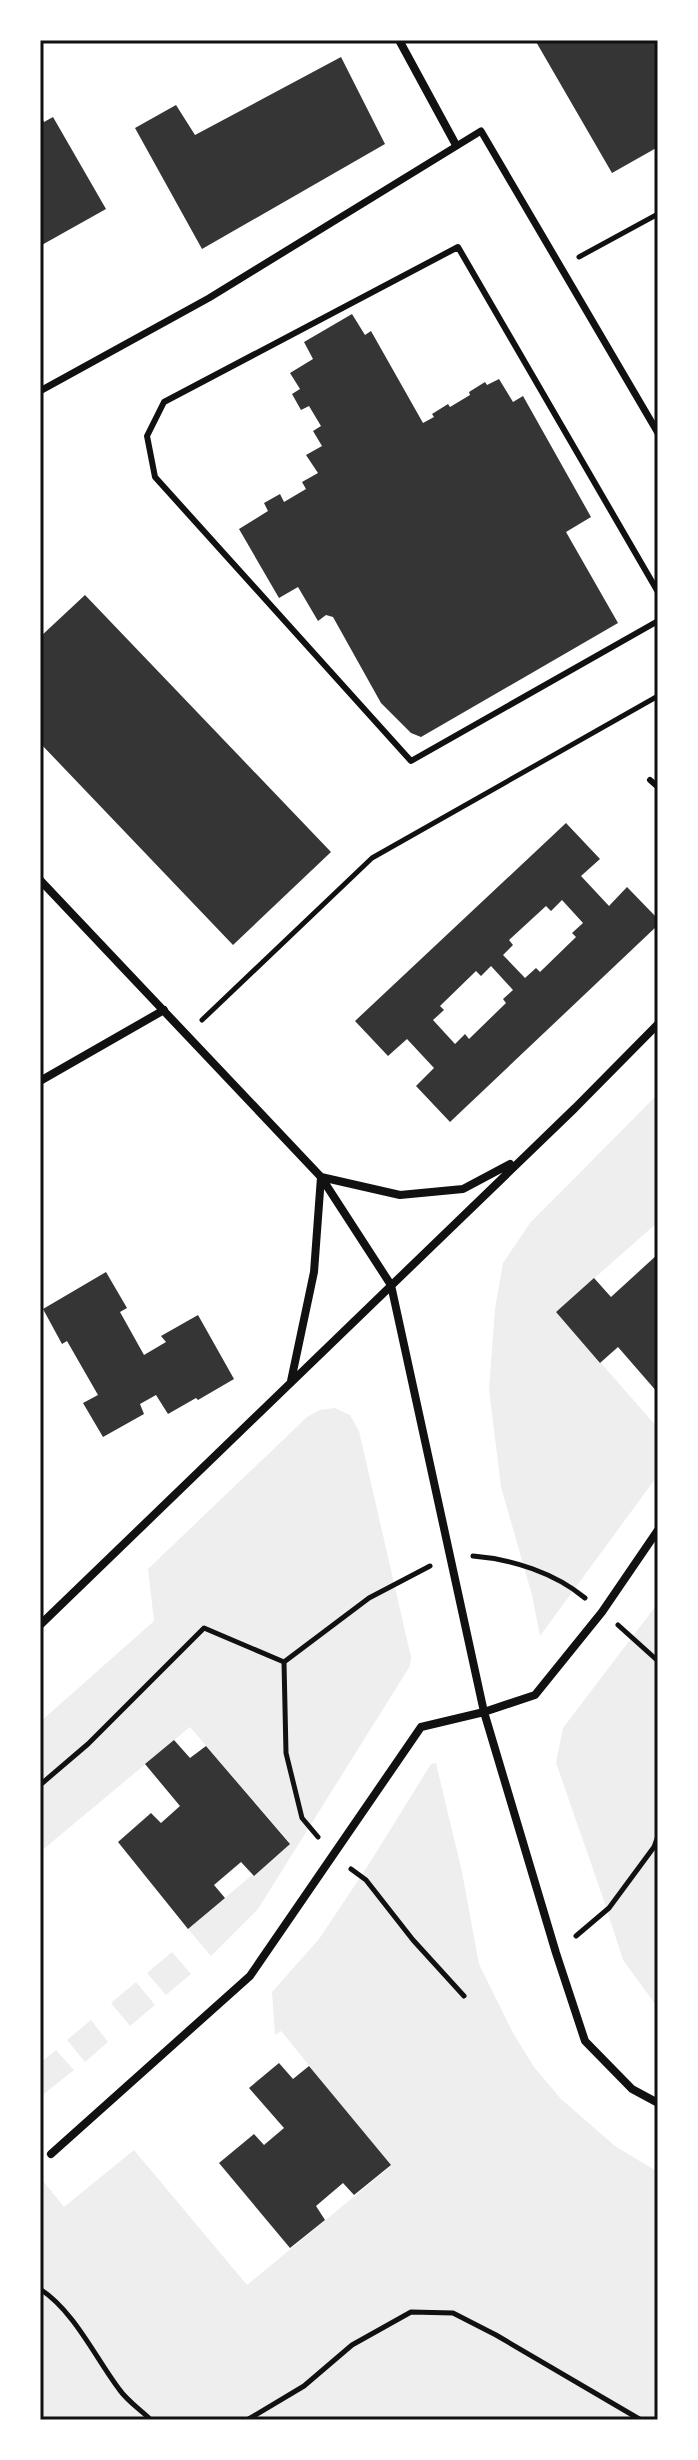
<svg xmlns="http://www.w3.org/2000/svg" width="698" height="2460" font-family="Signika,sans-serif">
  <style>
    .green { fill: #eee }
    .building { fill: #353535; fill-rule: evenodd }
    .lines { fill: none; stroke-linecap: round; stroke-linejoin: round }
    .path { stroke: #111; stroke-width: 5 }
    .service { stroke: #111; stroke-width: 6 }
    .pedestrian { stroke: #111; stroke-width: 7 }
    .minor { stroke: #111; stroke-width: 8 }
    .neatline { fill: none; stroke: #111; stroke-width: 3 }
  </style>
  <rect width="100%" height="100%" fill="#fff"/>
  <path class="green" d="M658,1094V1222L556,1312L658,1428V1475L540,1636L532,1595L501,1487L489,1389L495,1309L503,1263L530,1223Z
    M335,1408L350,1415L359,1431L411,1657L410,1666L258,1909L211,1956L188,1929L290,1843L190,1727L40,1852V1722L154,1621L148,1569L307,1417L320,1410Z
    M658,1603V2008L623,1960L602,1895L556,1763L563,1728Z
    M436,1763L462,1872L479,1964L513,2033L534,2067L561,2099L615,2146L658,2172V2420H40V2177L64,2207L134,2150L247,2285L391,2166L281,2031L275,2035L272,1992L319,1939L369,1864L431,1764Z
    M172,1952L191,1974L166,1995L147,1973Z
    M136,1982L155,2005L130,2026L111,2003Z
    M91,2020L108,2042L85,2062L67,2040Z
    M56,2050L74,2070L40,2097V2063Z"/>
  <path class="building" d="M535,40H658V147L612,173Z
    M341,57L385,144L202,249L135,128L176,105L195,135Z
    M40,115L44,122L53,117L106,209L40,246Z
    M352,314L365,335L371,331L423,423L434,417L432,414L448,404L450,407L470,395L469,392L485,382L487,385L499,379L513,402L523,396L591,517L566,532L618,623L421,737L411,733L381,703L333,617L326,615L318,621L298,587L279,598L239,529L268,511L264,503L280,494L284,502L306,489L302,482L318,473L306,455L322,446L313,431L321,426L309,406L301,410L292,394L300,389L290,373L313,359L304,342Z
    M85,595L331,852L233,945L40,743V637Z
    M566,823L600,859L581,876L609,906L627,887L658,919V925L450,1122L416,1086L434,1068L407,1039L388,1056L355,1021ZM562,900L583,923L572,933L576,937L540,972L536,968L525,978L503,955L513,945L509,940L546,906L551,911ZM491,966L513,990L503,999L506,1003L469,1039L465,1034L455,1044L433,1020L444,1010L440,1006L476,971L481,976Z
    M658,1254V1393L618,1347L600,1363L556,1312L594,1278L611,1297Z
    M106,1272L127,1308L120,1312L144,1355L166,1342L161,1336L198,1315L234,1379L198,1400L196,1398L168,1414L156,1395L140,1404L144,1414L103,1437L83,1403L98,1395L67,1341L62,1344L43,1309Z
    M174,1740L190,1758L206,1746L290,1844L254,1876L241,1862L214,1885L225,1898L188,1929L118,1842L151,1813L161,1823L180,1806L145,1764Z
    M279,2063L293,2079L309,2066L391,2165L354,2195L343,2183L316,2206L325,2220L290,2248L219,2163L254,2134L264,2145L284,2128L249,2088Z"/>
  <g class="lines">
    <path class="path" d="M579,257L658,214
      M202,1020L372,858L658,696
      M473,1556C512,1559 555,1573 585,1598
      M618,1625L658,1661
      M40,1785L88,1744L204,1628L284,1662
      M318,1837L302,1818L286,1753L284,1662L369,1598L430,1566
      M351,1869L366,1880L413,1940L464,1996
      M576,1936L609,1908L654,1847L658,1836
      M40,2289C74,2311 95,2357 119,2389C127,2401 141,2410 151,2420
      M247,2420L304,2386L352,2345L411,2312L453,2313L496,2335L641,2420"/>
    <path class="service" d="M658,592L458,247L164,402L147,436L155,477L411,761L658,621
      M650,780L658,787"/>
    <path class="pedestrian" d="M40,391L209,298L481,131L658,433"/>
    <path class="minor" d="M399,40L456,145
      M40,880L321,1177L391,1285L484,1712L556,1953L585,2041L632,2089L658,2103
      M40,1081L164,1010
      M291,1381L314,1272L321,1177L400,1195L463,1189L510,1164
      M40,1625L575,1108L658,1024
      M51,2154L250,1976L421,1727L484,1712L535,1695L602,1612L658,1530"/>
  </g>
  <rect width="698" height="2460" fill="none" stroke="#ffffff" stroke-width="84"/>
  <rect x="42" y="42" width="614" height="2376" class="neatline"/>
</svg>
